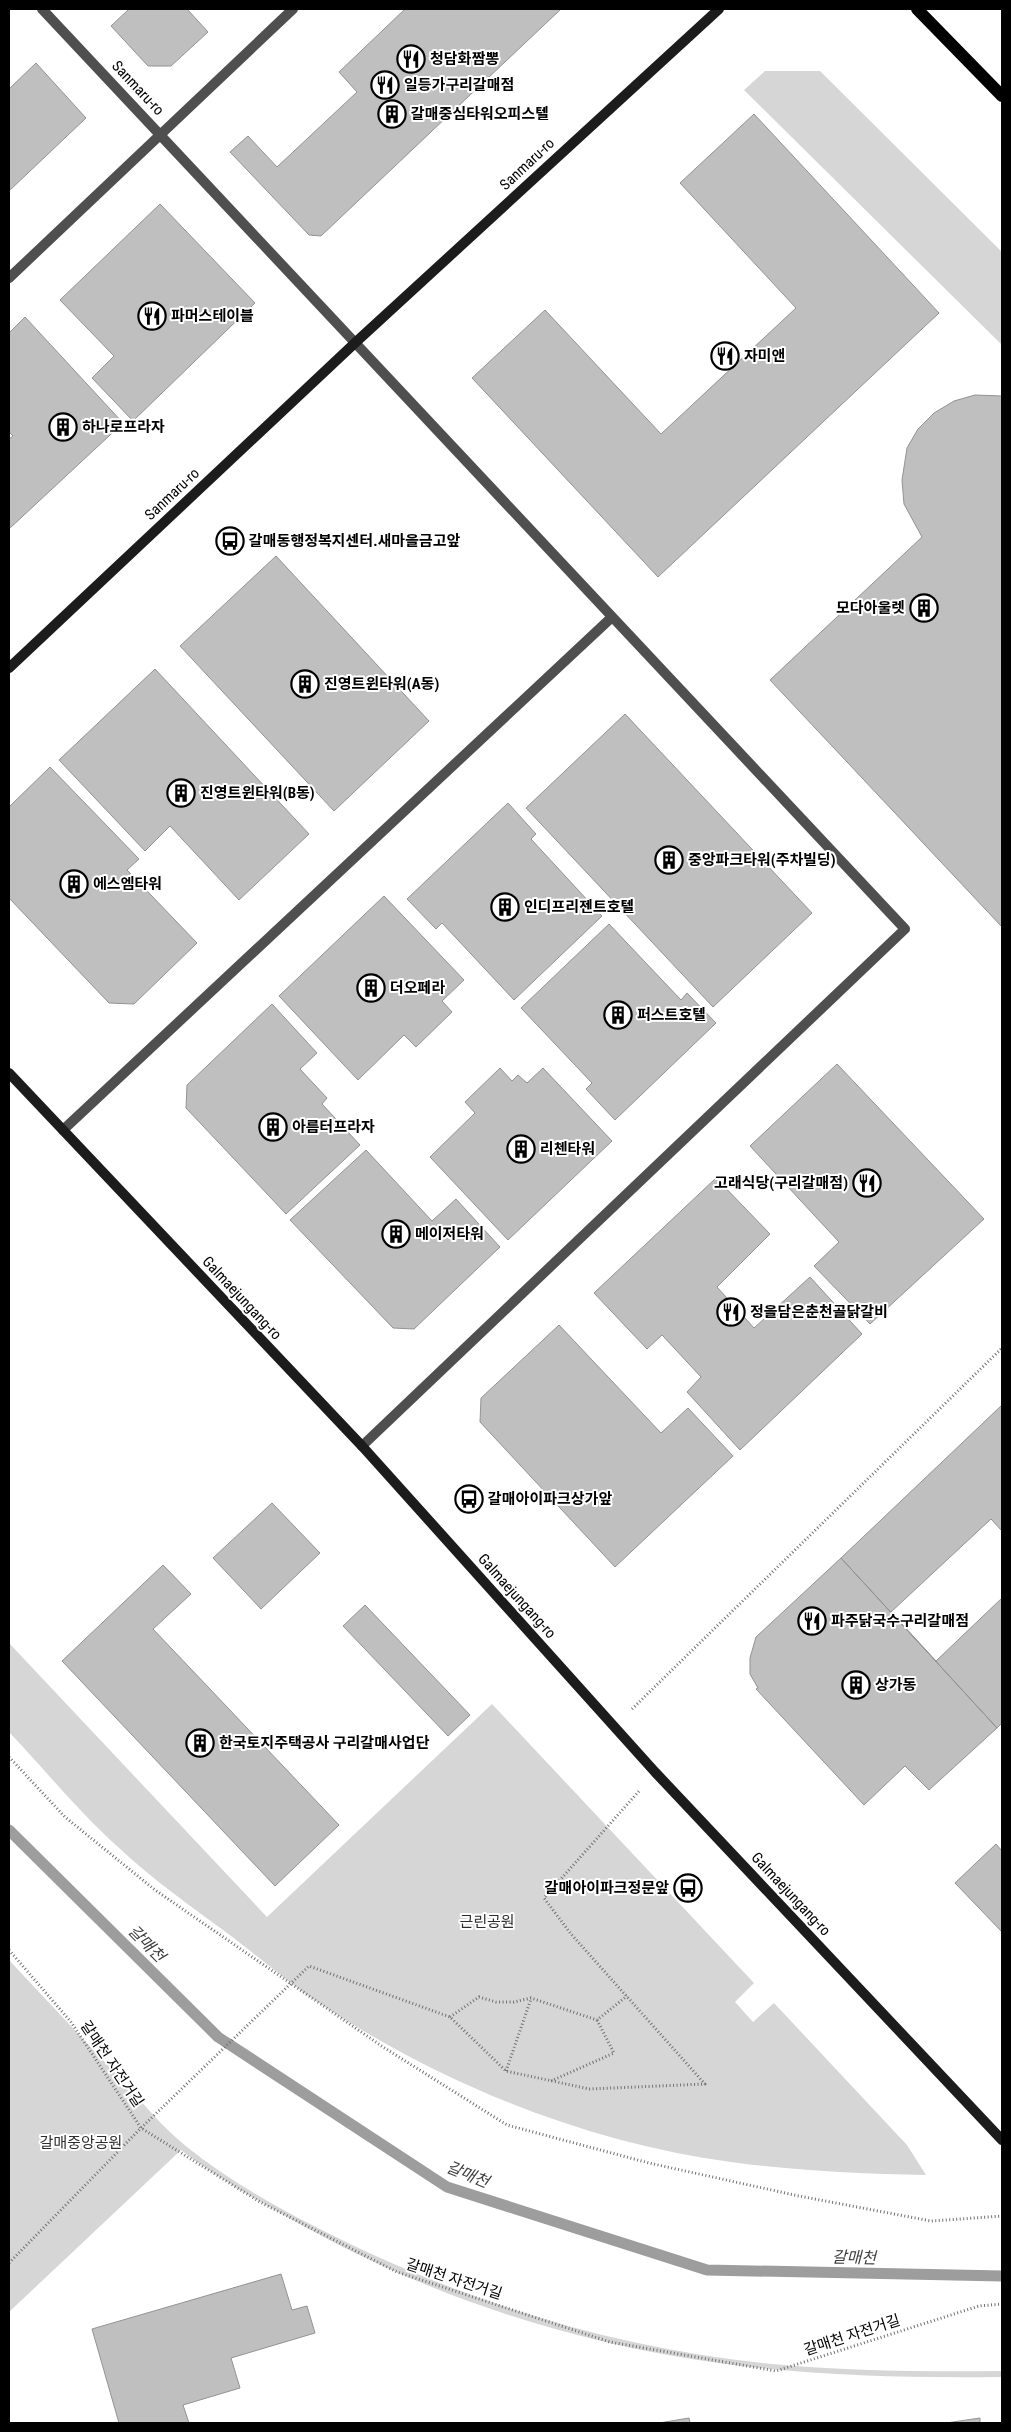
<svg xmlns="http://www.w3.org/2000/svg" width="1011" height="2432" font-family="'Roboto Condensed','Noto Sans KR',sans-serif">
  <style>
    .green { fill: #d6d6d6 }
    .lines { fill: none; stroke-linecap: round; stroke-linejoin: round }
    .stream { stroke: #9d9d9d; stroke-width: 11 }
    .building { fill: #bfbfbf; stroke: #939393 }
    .path { stroke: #717171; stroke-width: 3; stroke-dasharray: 1 2.5; stroke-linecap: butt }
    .street { stroke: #4f4f4f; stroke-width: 10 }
    .secondary { stroke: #1c1c1c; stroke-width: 10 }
    .primary { stroke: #000; stroke-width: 12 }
    .labels { text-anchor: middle; stroke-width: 4; stroke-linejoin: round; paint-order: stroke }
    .poi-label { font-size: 15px; font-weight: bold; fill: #000; stroke: #fff; text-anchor: start }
    .street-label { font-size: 15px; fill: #000; stroke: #fff }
    .park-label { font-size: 15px; fill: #2d2d2d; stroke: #fff }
    .water-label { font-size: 16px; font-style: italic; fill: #3e3e3e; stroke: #fff }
  </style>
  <rect width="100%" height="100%" fill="#fff"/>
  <path class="green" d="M765,71H820L1002,252V345L744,90Z
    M9,1643L267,1917L492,1704L754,1983L735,2002L753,2022L774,2003L907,2145L926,2175C861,2174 796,2171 731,2162C582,2142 434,2081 310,1997C284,1979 260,1958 235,1939C195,1909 154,1881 118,1847C79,1812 45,1770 9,1732Z
    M9,1960C46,2000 83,2039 121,2079C142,2102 163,2128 187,2147C241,2190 305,2223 367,2252C495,2311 631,2350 772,2364C848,2371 926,2372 1002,2371V2377C905,2378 807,2376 711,2362C570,2342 431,2296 307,2228C264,2204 220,2180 181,2150L9,2312Z"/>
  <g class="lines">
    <path class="stream" d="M9,1830L218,2037L447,2187L707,2270L1002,2276"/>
  </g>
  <path class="building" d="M129,9H187L208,32L171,66H148L111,26Z
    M405,9H561L321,236L309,235L230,152L248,136L277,167L357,92L339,72Z
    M36,63L86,118L9,191V89Z
    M754,114L939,313L658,577L472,378L545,310L661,434L796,308L680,183Z
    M160,204L255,303L133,421L92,378L114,356L60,300Z
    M25,317L123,423L9,529V439L13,436L9,432V333Z
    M975,395L1002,396V927L770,680L922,537L904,504L902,480L907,448L918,429L934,413L954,401Z
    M276,556L429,721L334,811L180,646Z
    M155,669L309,834L239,900L170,826L145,851L59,760Z
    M625,714L812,913L713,1007L526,808Z
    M50,767L139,859L127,870L197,943L134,1004L109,1003L9,898V807Z
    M508,803L536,834L531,839L602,916L514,1000L442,923L436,929L407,899Z
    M384,896L464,980L442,1001L452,1012L416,1047L404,1035L358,1080L279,996Z
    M609,924L681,1000L687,993L716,1023L615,1120L586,1089L592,1083L521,1008Z
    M272,1004L317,1053L300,1069L327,1098L322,1104L360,1145L286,1214L186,1108L187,1085Z
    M837,1064L984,1219L870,1324L814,1266L839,1242L750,1146Z
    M500,1068L512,1081L518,1075L527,1083L543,1068L612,1141L508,1240L430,1157L475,1113L465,1102Z
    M366,1150L432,1221L456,1199L500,1247L414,1329L393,1328L290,1220Z
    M716,1178L770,1234L717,1287L754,1328L810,1277L862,1334L740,1450L687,1392L701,1377L662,1335L647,1349L594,1293Z
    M559,1325L661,1433L688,1408L733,1456L615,1567L480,1422L481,1398Z
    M1002,1405V1531L991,1519L891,1612L936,1661L1002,1598V1723L997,1728L841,1558Z
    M272,1503L320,1553L261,1609L213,1558Z
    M841,1558L997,1728L929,1790L905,1766L864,1805L756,1689L758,1688L750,1674V1658L756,1637Z
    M163,1565L191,1594L153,1629L339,1825L275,1886L62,1661Z
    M365,1605L470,1715L448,1736L343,1626Z
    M996,1844L1002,1851V1932L955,1883Z
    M281,2274L292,2310L307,2306L315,2333L231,2358L240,2388L183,2405L189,2423H119L92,2329Z
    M689,2418L690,2423H659Z
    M980,2418V2423H946Z"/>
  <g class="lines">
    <path class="path" d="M632,1709L1002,1348
      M9,1757L65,1817L155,1890L383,2047L507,2125L649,2163L799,2196L931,2221L1002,2216
      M9,1950L71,2022L141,2128L260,2202L397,2272L610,2342L776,2371L979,2306L1002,2304
      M450,2017L479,1997L496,2002H514L531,1998L597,2020L627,1996
      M506,2071L531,1999
      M551,2081L614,2053L597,2020
      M9,2263L141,2128L309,1966L450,2017L506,2071L589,2089L705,2084L571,1934L544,1898L640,1790"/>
    <path class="street" d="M42,9L905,929L362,1446
      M9,278L293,9
      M63,1130L611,618"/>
    <path class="secondary" d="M9,668L356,342L719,9
      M9,1073L362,1446L655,1772L1002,2140"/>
    <path class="primary" d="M917,9L1002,96"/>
  </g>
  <defs>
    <g id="restaurant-ring" transform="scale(1.4375)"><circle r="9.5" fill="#fff" stroke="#000" stroke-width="1.5"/><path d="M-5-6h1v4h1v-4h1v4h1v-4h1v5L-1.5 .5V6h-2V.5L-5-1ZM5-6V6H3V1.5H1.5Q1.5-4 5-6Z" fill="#000"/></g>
    <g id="building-ring" transform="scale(1.4375)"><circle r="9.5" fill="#fff" stroke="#000" stroke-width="1.5"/><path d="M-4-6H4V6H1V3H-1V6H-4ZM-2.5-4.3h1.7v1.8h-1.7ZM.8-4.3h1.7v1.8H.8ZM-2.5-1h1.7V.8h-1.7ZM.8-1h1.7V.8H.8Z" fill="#000"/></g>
    <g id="bus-ring" transform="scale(1.4375)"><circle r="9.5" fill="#fff" stroke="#000" stroke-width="1.5"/><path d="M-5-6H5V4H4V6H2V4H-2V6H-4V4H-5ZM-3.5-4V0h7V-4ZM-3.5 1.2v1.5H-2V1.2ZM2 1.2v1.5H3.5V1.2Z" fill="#000"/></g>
  </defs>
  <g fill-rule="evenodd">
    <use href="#restaurant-ring" x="411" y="59"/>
    <use href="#restaurant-ring" x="385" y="85"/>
    <use href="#building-ring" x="392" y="114"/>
    <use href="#restaurant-ring" x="152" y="316"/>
    <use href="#restaurant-ring" x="725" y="356"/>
    <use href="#building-ring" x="63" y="427"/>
    <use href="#bus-ring" x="230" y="541"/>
    <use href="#building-ring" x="924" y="608"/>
    <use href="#building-ring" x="305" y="684"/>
    <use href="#building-ring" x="181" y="793"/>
    <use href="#building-ring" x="669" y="860"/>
    <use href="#building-ring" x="74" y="884"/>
    <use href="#building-ring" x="505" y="907"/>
    <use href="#building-ring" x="371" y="988"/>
    <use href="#building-ring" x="618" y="1015"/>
    <use href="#building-ring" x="273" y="1127"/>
    <use href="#building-ring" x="521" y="1149"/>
    <use href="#restaurant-ring" x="867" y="1183"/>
    <use href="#building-ring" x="396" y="1234"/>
    <use href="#restaurant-ring" x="731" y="1312"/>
    <use href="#bus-ring" x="469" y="1499"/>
    <use href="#restaurant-ring" x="812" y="1621"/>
    <use href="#building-ring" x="856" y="1685"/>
    <use href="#building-ring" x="200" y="1743"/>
    <use href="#bus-ring" x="688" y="1888"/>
  </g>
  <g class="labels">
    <g class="poi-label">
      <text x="430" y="64">청담화짬뽕</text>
      <text x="404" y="90">일등가구리갈매점</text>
      <text x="411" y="119">갈매중심타워오피스텔</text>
      <text x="171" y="321">파머스테이블</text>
      <text x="744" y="361">자미앤</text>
      <text x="82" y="432">하나로프라자</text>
      <text x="249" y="546">갈매동행정복지센터.새마을금고앞</text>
      <text x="905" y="613" text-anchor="end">모다아울렛</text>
      <text x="324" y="689">진영트윈타워(A동)</text>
      <text x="200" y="798">진영트윈타워(B동)</text>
      <text x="688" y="865">중앙파크타워(주차빌딩)</text>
      <text x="93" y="889">에스엠타워</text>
      <text x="524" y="912">인디프리젠트호텔</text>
      <text x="390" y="993">더오페라</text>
      <text x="637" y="1020">퍼스트호텔</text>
      <text x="292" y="1132">아름터프라자</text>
      <text x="540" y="1154">리첸타워</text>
      <text x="848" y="1188" text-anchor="end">고래식당(구리갈매점)</text>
      <text x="415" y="1239">메이저타워</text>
      <text x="750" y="1317">정을담은춘천골닭갈비</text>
      <text x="488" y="1504">갈매아이파크상가앞</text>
      <text x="831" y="1626">파주닭국수구리갈매점</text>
      <text x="875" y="1690">상가동</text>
      <text x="219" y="1748">한국토지주택공사 구리갈매사업단</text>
      <text x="669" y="1893" text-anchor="end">갈매아이파크정문앞</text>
    </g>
    <g class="street-label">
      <text transform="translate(138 88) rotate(47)" y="5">Sanmaru-ro</text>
      <text transform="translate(527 164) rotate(-43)" y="5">Sanmaru-ro</text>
      <text transform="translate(172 494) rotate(-43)" y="5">Sanmaru-ro</text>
      <text transform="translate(242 1298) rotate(47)" y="5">Galmaejungang-ro</text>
      <text transform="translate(517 1596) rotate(48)" y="5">Galmaejungang-ro</text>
      <text transform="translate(791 1894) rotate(47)" y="5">Galmaejungang-ro</text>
      <text transform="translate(112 2064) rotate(56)" y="5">갈매천 자전거길</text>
      <text transform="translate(454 2279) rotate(18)" y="5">갈매천 자전거길</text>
      <text transform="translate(852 2335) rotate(-18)" y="5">갈매천 자전거길</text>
    </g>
    <g class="park-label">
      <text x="487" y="1927">근린공원</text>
      <text x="81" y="2148">갈매중앙공원</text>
    </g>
    <g class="water-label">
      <text transform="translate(147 1943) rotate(45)" y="6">갈매천</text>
      <text transform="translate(468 2174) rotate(22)" y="6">갈매천</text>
      <text transform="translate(854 2257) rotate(1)" y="6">갈매천</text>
    </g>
  </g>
  <rect width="1011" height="2432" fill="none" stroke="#000000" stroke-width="20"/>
</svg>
